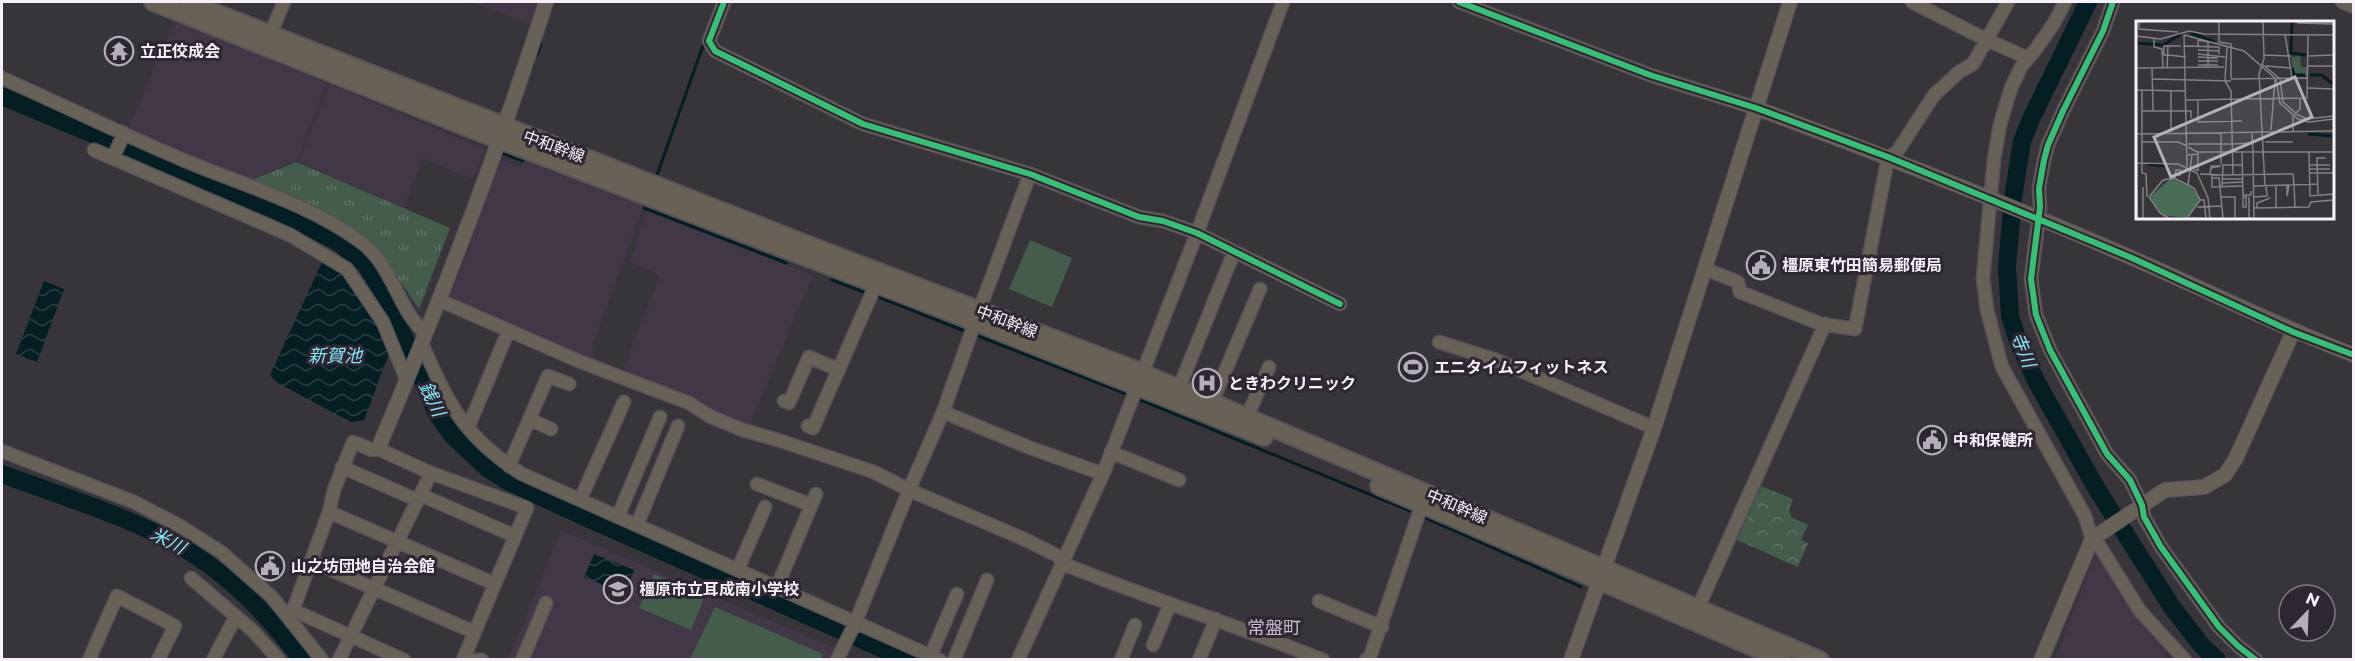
<svg xmlns="http://www.w3.org/2000/svg" width="2355" height="661" font-family="Montserrat,'Noto Sans JP',sans-serif">
  <style>
    .built { fill: #413747 }
    .grass { fill: url(#grass-tufts) }
    .park { fill: url(#park-crowns) }
    .garden { fill: #445c4c }
    .water { fill: url(#water-waves) }
    .lines { fill: none; stroke-linecap: round; stroke-linejoin: round }
    .stream { stroke: #051e23; stroke-width: 3 }
    .river { stroke: #051e23; stroke-width: 18 }
    .minor-casing { stroke: #565358; stroke-width: 15 }
    .tertiary-casing { stroke: #565358; stroke-width: 16 }
    .secondary-casing { stroke: #565358; stroke-width: 20 }
    .minor { stroke: #686158; stroke-width: 12 }
    .tertiary { stroke: #686158; stroke-width: 14 }
    .secondary { stroke: #6a6156; stroke-width: 16 }
    .cycleway-casing { stroke: #2e2732; stroke-width: 10 }
    .cycleway { stroke: #3abd76; stroke-width: 6 }
    .labels { text-anchor: middle; stroke-width: 6; stroke-linejoin: round; paint-order: stroke }
    .poi-label { font-size: 16px; font-weight: bold; fill: #f6f1f9; stroke: #2e2732; text-anchor: start }
    .street-label { font-size: 16px; fill: #f6f1f9; stroke: #2e2732 }
    .water-label { font-size: 18px; font-style: italic; fill: #87e8fa; stroke: #2e2732 }
    .neighbourhood-label { font-size: 18px; fill: #c5bbca; stroke: #2e2732 }
    .inset-river { fill: none; stroke: #051e23; stroke-width: 3 }
    .inset-road { fill: none; stroke: #838086; stroke-width: 1.5 }
    .view { fill: #b3afb6; fill-opacity: 0.15; stroke: #b3afb6; stroke-width: 3 }
    .inset-edge { fill: none; stroke: #f6f1f9; stroke-width: 3 }
  </style>
  <defs>
    <pattern id="grass-tufts" width="24" height="20" patternUnits="userSpaceOnUse" patternTransform="scale(1.5)"><rect width="24" height="20" fill="#445c4c"/><path d="M3 7l-1-3M5 7V3M7 7l1-3M15 17l-1-3M17 17v-4M19 17l1-3" fill="none" stroke="#607467"/></pattern>
    <pattern id="park-crowns" width="20" height="18" patternUnits="userSpaceOnUse" patternTransform="scale(1.5)"><rect width="20" height="18" fill="#445c4c"/><path d="M2 6a3 3 0 1 1 6 0M12 15a3 3 0 1 1 6 0" fill="none" stroke="#607467"/></pattern>
    <pattern id="water-waves" width="16" height="10" patternUnits="userSpaceOnUse" patternTransform="scale(1.5)"><rect width="16" height="10" fill="#051e23"/><path d="M0 5q4-4 8 0t8 0" fill="none" stroke="#2a3f44"/></pattern>
  </defs>
  <rect width="100%" height="100%" fill="#37343a"/>
  <path class="built" d="M469,2H537L530,24Z
    M175,20L327,83L296,162L249,181L128,129Z
    M330,84L485,149L473,179L423,159L404,208L298,163Z
    M502,160L521,167L524,161L644,206L593,344V365L446,302L470,248L471,233Z
    M646,210L813,275L748,429L622,372L660,275L630,262Z
    M561,530L837,649L832,660H508Z
    M2096,552L2167,651L2164,659L2055,660Z"/>
  <path class="grass" d="M296,162L450,228L419,309L378,248L328,213L294,196L252,180Z"/>
  <path class="park" d="M1761,486L1793,499L1789,509L1791,517L1808,525L1801,540L1808,543L1798,567L1737,540Z"/>
  <path class="garden" d="M1030,240L1072,258L1052,307L1009,289Z
    M654,574L705,596L691,630L639,608Z
    M715,607L823,654L821,659H690Z"/>
  <path class="water" d="M323,260C357,278 372,319 390,351L364,420L351,422L276,382L270,375Z
    M44,281L64,289L37,362L16,354Z
    M594,554L634,570L624,594L584,577Z"/>
  <g class="lines">
    <path class="stream" d="M537,55L541,44
      M529,74L533,65
      M502,153L523,161
      M657,175L705,40
      M644,208L786,263
      M832,280L869,294
      M876,296L967,332
      M973,334L1129,395
      M1136,398L1415,513
      M1421,516L1581,587"/>
    <path class="river" d="M2088,2L2032,117L2022,141L2013,198L2007,267L2010,316L2018,341L2036,381L2098,491L2172,607L2202,646L2217,660
      M2,96L275,210L338,242L365,264L388,300L437,414L452,435L487,468L507,481L585,517L908,660
      M2,474C63,497 130,516 187,550C233,578 270,617 302,660"/>
    <g class="minor-casing">
      <path id="minor" d="M724,2L709,41L715,51L863,124L1030,174L1139,217L1163,221L1197,233L1340,304
        M1459,2L1650,75L1756,108
        M1912,2L1987,40L2028,58
        M2065,2L2054,23L2036,49L2021,67L2011,88L2000,125L1994,159L1983,278L1987,310L2002,367L2085,516L2092,539L2099,545L2140,611L2185,660
        M2113,2L2103,31L2063,111L2048,145L2044,160L2039,188L2040,207L2031,279L2036,315L2050,350L2107,454L2130,480L2142,505L2144,517L2161,547L2219,627L2238,646L2256,660
        M2342,2L2354,7
        M270,35L284,2
        M2,78C65,106 128,137 193,164C250,187 310,205 361,242C394,266 398,312 426,333
        M94,150L290,235L347,269L383,322L407,381
        M113,158L124,133
        M1705,269L1738,282L1740,292L1821,324L1855,329L1888,157L1897,152L1934,95L1959,72L1973,64L2008,2
        M439,300L581,362L689,403L711,417L743,430L778,440L874,472L909,490L1024,539L1064,559
        M979,311L1030,174
        M1439,342L1496,360L1654,428
        M422,344C449,405 464,437 522,474L940,660
        M1179,388L1234,252
        M784,401L789,403L809,357L839,370
        M1212,402L1260,289
        M943,412L1028,447L1103,474
        M1247,417L1269,367
        M529,419L551,429
        M808,426L813,428L876,284
        M468,428L505,339
        M2,451L134,502L180,526L221,552L272,597L322,660
        M1111,452L1179,480
        M509,466L548,376L569,384
        M342,467L417,500
        M757,484L811,505
        M421,495L515,536
        M580,500L624,402
        M329,512L495,584
        M618,516L660,417
        M637,525L678,426
        M311,561L474,632
        M1061,563C1147,598 1236,625 1323,660
        M738,569L765,507
        M191,578L253,631L279,660
        M777,587L816,494
        M1319,601L1382,627
        M1698,608L1825,324
        M293,610L404,660
        M289,616L293,610L329,512L334,490L353,442L372,450L378,449L431,473L527,508L463,660
        M1153,645L1170,604
        M931,655L957,594
        M89,660L117,596L175,626L158,660
        M213,660L236,616
        M339,660L431,473
        M474,660H482
        M522,660L546,603
        M837,660L856,621L909,490L943,412L975,322
        M954,660L987,580
        M1018,660L1103,474L1197,233L1283,2
        M1121,660L1135,625
        M1199,660L1216,619
        M1366,660L1370,657L1422,504"/>
    </g>
    <g class="tertiary-casing">
      <path id="tertiary" d="M1756,108C1883,155 2009,204 2132,258C2206,290 2278,326 2354,355
        M378,449C440,302 498,153 546,2
        M1571,660L1654,428L1790,2
        M2041,660L2092,539L2165,490L2204,487L2225,475L2236,458L2293,332"/>
    </g>
    <g class="secondary-casing">
      <path id="secondary" d="M153,2L471,129L975,322L1264,437
        M188,2L814,247L1131,368L1820,660
        M1379,486L1783,660"/>
    </g>
    <use href="#minor" class="minor"/>
    <use href="#tertiary" class="tertiary"/>
    <use href="#secondary" class="secondary"/>
    <g class="cycleway-casing">
      <path id="cycleway" d="M724,2L709,41L715,51L863,124L1030,174L1139,217L1163,221L1197,233L1340,304
        M1459,2L1650,75L1756,108L1888,157L2132,258L2293,332L2354,355
        M2113,2L2103,31L2063,111L2048,145L2044,160L2039,188L2040,207L2031,279L2036,315L2050,350L2107,454L2130,480L2142,505L2144,517L2161,547L2219,627L2238,646L2256,660"/>
    </g>
    <use href="#cycleway" class="cycleway"/>
  </g>
  <defs>
    <g id="temple-ring" transform="scale(1.5)"><circle r="9.5" fill="#2e2732" stroke="#b3afb6" stroke-width="1.5"/><path d="M0-6L5-2H3V0L6.5 2.5H4V6H1.5V3h-3V6H-4V2.5H-6.5L-3 0V-2H-5Z" fill="#b3afb6"/></g>
    <g id="civic-ring" transform="scale(1.5)"><circle r="9.5" fill="#2e2732" stroke="#b3afb6" stroke-width="1.5"/><path d="M-.6-6.5H3V-4.5H.6V-3L4-1V1h2V6H-6V1h2V-1L-.6-3ZM-1.2 2.5V6h2.4V2.5Z" fill="#b3afb6"/></g>
    <g id="stadium-ring" transform="scale(1.5)"><circle r="9.5" fill="#2e2732" stroke="#b3afb6" stroke-width="1.5"/><path d="M0-5a6.5 5 0 1 0 0 10a6.5 5 0 1 0 0-10ZM-3.5-1.8h7v3.6h-7Z" fill="#b3afb6"/></g>
    <g id="hospital-ring" transform="scale(1.5)"><circle r="9.5" fill="#2e2732" stroke="#b3afb6" stroke-width="1.5"/><path d="M-5-5h3v3.5h4V-5h3V5h-3V1.5h-4V5h-3Z" fill="#b3afb6"/></g>
    <g id="school-ring" transform="scale(1.5)"><circle r="9.5" fill="#2e2732" stroke="#b3afb6" stroke-width="1.5"/><path d="M0-5L7-2L0 1L-7-2ZM-4 1L0 2.5L4 1V4Q0 6-4 4Z" fill="#b3afb6"/></g>
  </defs>
  <g fill-rule="evenodd">
    <use href="#temple-ring" x="119" y="51"/>
    <use href="#civic-ring" x="1761" y="265"/>
    <use href="#stadium-ring" x="1413" y="367"/>
    <use href="#hospital-ring" x="1207" y="383"/>
    <use href="#civic-ring" x="1932" y="440"/>
    <use href="#civic-ring" x="270" y="566"/>
    <use href="#school-ring" x="618" y="589"/>
  </g>
  <g class="labels">
    <g class="poi-label">
      <text x="140" y="57">立正佼成会</text>
      <text x="1782" y="271">橿原東竹田簡易郵便局</text>
      <text x="1434" y="373">エニタイムフィットネス</text>
      <text x="1228" y="389">ときわクリニック</text>
      <text x="1953" y="446">中和保健所</text>
      <text x="291" y="572">山之坊団地自治会館</text>
      <text x="639" y="595">橿原市立耳成南小学校</text>
    </g>
    <g class="street-label">
      <text transform="translate(554 146) rotate(20)" y="6">中和幹線</text>
      <text transform="translate(1007 321) rotate(21)" y="6">中和幹線</text>
      <text transform="translate(1457 506) rotate(23)" y="6">中和幹線</text>
    </g>
    <g class="water-label">
      <text transform="translate(2023 350) rotate(68)" y="6">寺川</text>
      <text x="335" y="362">新賀池</text>
      <text transform="translate(432 399) rotate(64)" y="6">銭川</text>
      <text transform="translate(168 541) rotate(28)" y="6">米川</text>
    </g>
    <g class="neighbourhood-label">
      <text x="1274" y="634">常盤町</text>
    </g>
  </g>
  <g transform="translate(2136 21)">
    <rect width="198" height="198" fill="#37343a"/>
    <path d="M35,157L56,167L63,177L57,191L49,197L26,194L14,176Z" fill="#486c55"/>
    <path d="M164,35L165,46H171V54H158L155,36Z" fill="#445c4c"/>
    <path class="inset-river" d="M156,0L155,32L170,34M55,12L79,21M0,22L27,24L45,13M156,47L158,54H169M174,54H186L198,64M172,113L198,115M12,143L31,145"/>
    <path class="inset-road" d="M3,0V8L42,11M83,0V21L95,23V58M127,0L128,38L123,53L129,165M161,2L198,3M48,14L108,30L140,58L144,82L162,98L173,101L198,98M48,14L51,146M149,14L156,56M0,15L25,18L53,10L68,13L198,14M18,18V26L26,28L27,47M49,25L83,26V33M62,25V19L72,21V47M91,26L89,60L95,70L97,154M62,29L84,30M62,33L89,36M32,34H28V25H45M32,34L50,36M128,34L155,35M172,35L198,34M62,36L82,37M62,40H82M126,43L144,58L147,81L162,94L171,98L198,95M62,44H82M130,45L155,47M172,45H198M0,47L88,46M16,47L17,90M31,47L32,25M17,58L95,60M95,58L172,57M172,67L198,68M0,69L49,70M6,69V152L10,153L11,176M35,69V111M50,79L171,77L172,14M62,79V101L106,100M6,90H55V97M135,109L139,58M157,110V95L164,88V78M85,111V143M116,112L117,132M0,113L1,198M0,113L198,110M6,121H42L51,125M129,121H157M52,123H96M96,123L117,122M52,126L61,131H198M173,131L174,175L198,173M106,132L107,174H115V170M117,132L118,198M52,134L62,133V149H58M0,142L42,143L61,152L72,177L74,198M86,144H107M173,144H194M173,148H194M174,152H198M64,153L87,154M74,154L75,145H85L75,147M76,154V166L106,165M87,154L157,153L158,164M39,157L40,149H44V155M76,157H83L87,197M87,158H106M87,162L107,161M52,164L56,134M151,164V175L153,164M158,164L159,186M86,165L87,145M118,165L181,163M7,166V198M182,173L181,137H190M197,173V198M13,176L27,159L38,157L58,167L64,179H68L70,198M13,176L24,192L34,198M85,176H99V197M107,176H110V186H107ZM113,176V197M118,176L131,175L130,165M61,186L86,185M140,186V165M118,187L173,186L175,181L198,179M121,187V182L134,177M51,197L78,198M51,197L64,179M86,198L118,197"/>
    <path class="view" d="M159,56L176,96L35,156L18,116Z"/>
    <rect width="198" height="198" class="inset-edge"/>
  </g>
  <rect width="2355" height="661" fill="none" stroke="#f6f1f9" stroke-width="6"/>
  <g transform="translate(2307 613) rotate(23)"><circle r="28" fill="#2e2732" stroke="#7e7882" stroke-width="1.5"/>
  <path d="M0-4.5L10 22L0 15L-10 22Z" fill="#b3afb6"/>
  <text y="-9" font-size="16" font-weight="bold" text-anchor="middle" fill="#f6f1f9">N</text>
  </g>
</svg>
